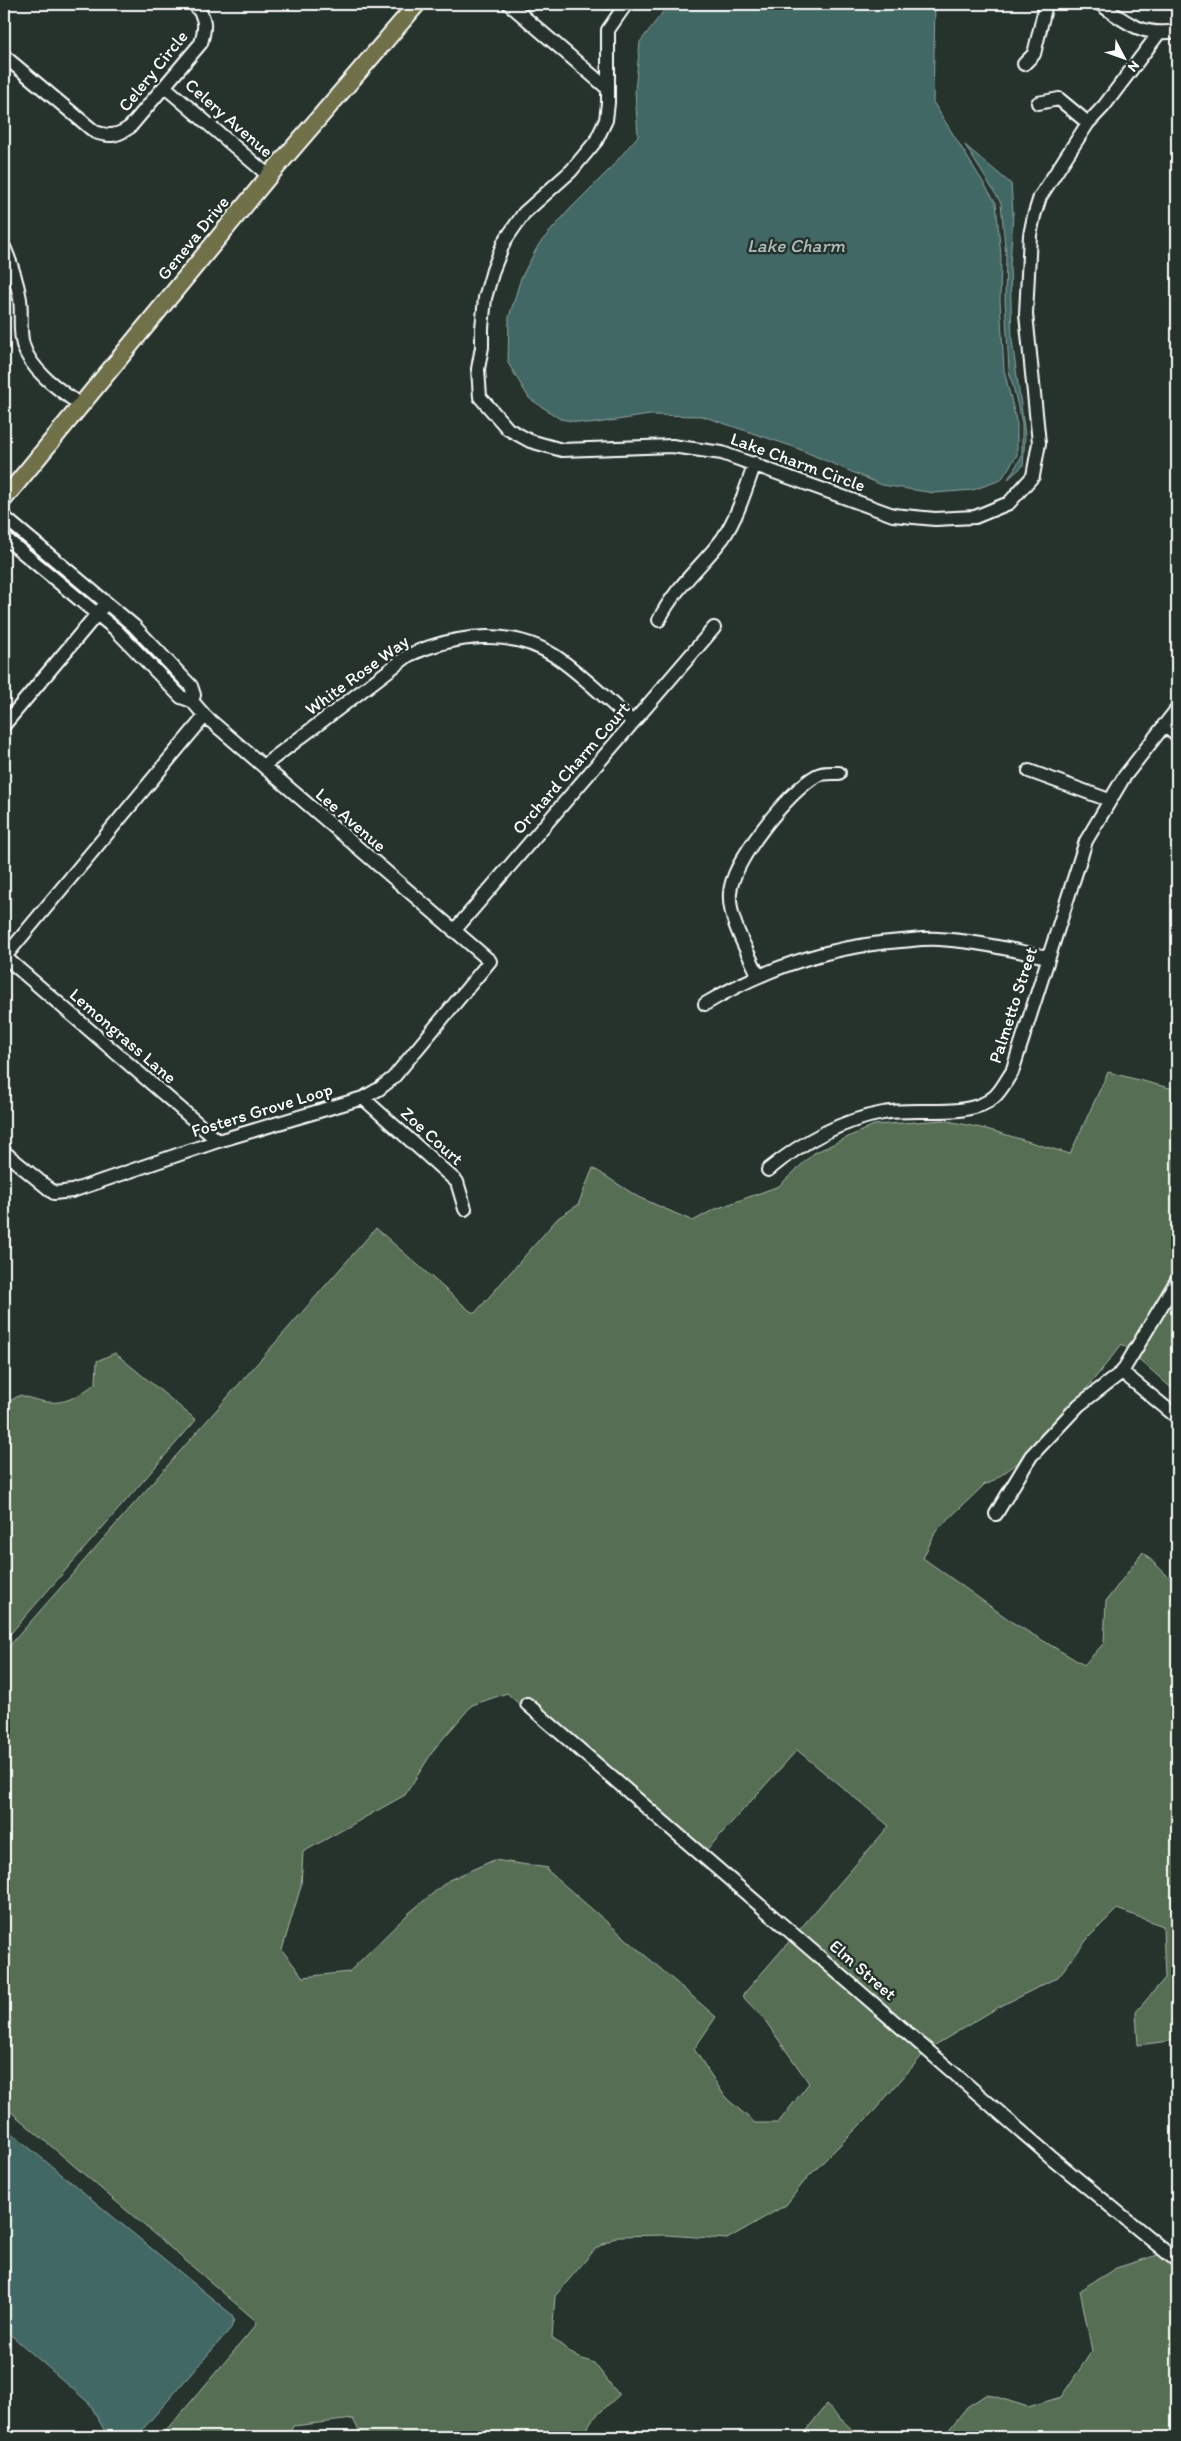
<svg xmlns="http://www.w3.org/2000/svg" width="1181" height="2441" font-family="Itim,sans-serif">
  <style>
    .green { fill: #566e53; stroke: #aab6a9; fill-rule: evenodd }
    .water { fill: #436866; stroke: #8ea4a3 }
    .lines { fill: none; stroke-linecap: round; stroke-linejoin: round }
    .minor-casing { stroke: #fff; stroke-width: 16 }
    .major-casing { stroke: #fff; stroke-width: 20 }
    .minor { stroke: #26332d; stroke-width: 12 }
    .major { stroke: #70704a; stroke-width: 16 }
    .labels { text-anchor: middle; stroke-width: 5; stroke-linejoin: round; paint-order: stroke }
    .street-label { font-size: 18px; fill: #fff; stroke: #26332d }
    .water-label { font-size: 19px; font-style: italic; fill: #aabbba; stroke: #26332d }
  </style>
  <rect width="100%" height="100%" fill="#26332d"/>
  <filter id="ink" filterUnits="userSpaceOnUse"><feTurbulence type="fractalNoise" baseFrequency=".02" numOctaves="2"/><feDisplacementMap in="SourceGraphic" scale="10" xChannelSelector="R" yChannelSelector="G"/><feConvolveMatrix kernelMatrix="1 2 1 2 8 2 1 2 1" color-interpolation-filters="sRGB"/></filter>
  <g filter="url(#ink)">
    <path class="green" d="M1108,1072L1177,1090V1393L1122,1344L1040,1447L990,1483L985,1484L936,1531L923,1558L1015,1624L1084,1665L1104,1643L1106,1601L1143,1552L1177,1585V2040L1138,2045L1136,2012L1165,1978L1163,1926L1117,1909L1089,1937L1058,1977L997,2008L927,2050L874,2111L807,2178L786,2205L727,2239L666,2235L618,2236L596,2248L555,2296L552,2338L577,2357L594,2363L619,2395L592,2420L581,2437H362L353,2419L293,2426L288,2437H161L257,2324L255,2320L4,2106V1652L376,1228L470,1311L475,1313L558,1218L578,1205L593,1168L638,1197L693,1221L713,1210L779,1186L814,1153L874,1125L944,1120L990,1130L1070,1154ZM507,1693L557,1739L704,1853L797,1750L889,1826L742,1996L764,2019L809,2083L778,2123H755L726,2098L694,2049L716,2017L547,1870L548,1868L494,1860L449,1880L409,1913L349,1972L303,1977L282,1950L301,1886L303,1852L405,1795L435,1748L472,1705Z
      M115,1353L196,1420L4,1641V1417L10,1401L20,1395C55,1407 67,1405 96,1383L97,1361Z
      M1177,2249V2437H943L967,2407L987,2394L1028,2407L1061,2397L1092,2351L1080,2290L1116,2268Z
      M826,2405L860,2437H801Z"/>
    <path class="water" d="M669,4H935L933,102L996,203L1001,256L1000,300L1004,370L1017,424V455L1001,480L973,490L934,493L882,485L794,447L702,416L650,415L590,424L560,419L529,398L508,363L509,317L521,278L539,244L570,209L609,170L638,136L635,91L640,42Z
      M965,145L1011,184L1013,213L1010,267L1012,340L1025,435L1023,466L1008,479L1022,456V423L1009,370L1005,300L1006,256L1001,203Z
      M4,2127L231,2314L234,2320L231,2328L136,2437H108L90,2404L4,2329Z"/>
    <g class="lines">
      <g class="minor-casing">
        <path id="minor" d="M509,4L607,88
          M626,4L608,30V103L606,120L596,141L571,171L524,213L504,242L493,270L485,298L482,328V347L478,369L480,397L508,429L530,441L562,450L672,446L722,453L893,515L935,519L975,517L1009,503L1033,476L1039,443L1026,314L1030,235L1034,216L1040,197L1088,123L1104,106L1159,33
          M1100,4C1127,23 1143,37 1177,31
          M4,56L95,132C110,137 117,136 130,127L201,43C206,26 206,17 194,4
          M1024,64L1034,54L1046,4
          M165,87L269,176
          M1038,103L1059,99L1088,123
          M4,247C11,263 17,281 20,299C22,314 19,330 23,345C31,372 61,391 82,406
          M4,517L134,626L191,686L194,695L192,701
          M4,537L115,629L181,697L192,701L205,716L490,961L393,1078L379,1089L363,1098L218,1141L72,1191L54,1193L4,1152
          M659,620C675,587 702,566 723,538C738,516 746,488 755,463
          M4,725L102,608
          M1164,725L1177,736
          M263,766L409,655C454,635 511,627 555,656C582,674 608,701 633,722
          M1029,771L1109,800
          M454,931L714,628
          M5,957L218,1141
          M4,958L205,716
          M758,975C748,951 728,920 730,893C732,861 789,791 816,776C822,772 832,773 839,773
          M705,1004C765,968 830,946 901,941C913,940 926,938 939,939C976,941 1011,950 1047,957
          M363,1098L457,1182L465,1209
          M768,1170C802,1142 839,1121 883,1113C916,1107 970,1119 994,1097C1002,1090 1006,1080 1012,1072L1086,841L1124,777L1177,709
          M1122,1372L1177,1417
          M996,1514L1031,1456L1079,1405L1122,1372L1177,1280
          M527,1704L1052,2158L1177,2261"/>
      </g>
      <g class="major-casing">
        <path id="major" d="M4,499L269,176L417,4"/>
      </g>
      <use href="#minor" class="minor"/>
      <use href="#major" class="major"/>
    </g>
  </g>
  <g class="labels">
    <g class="street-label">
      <text transform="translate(153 71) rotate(-51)" y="6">Celery Circle</text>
      <text transform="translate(229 118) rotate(41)" y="6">Celery Avenue</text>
      <text transform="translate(193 238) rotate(-51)" y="6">Geneva Drive</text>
      <text transform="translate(798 462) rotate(20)" y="6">Lake Charm Circle</text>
      <text transform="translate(357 675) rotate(-36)" y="6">White Rose Way</text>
      <text transform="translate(571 768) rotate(-49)" y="6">Orchard Charm Court</text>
      <text transform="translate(351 820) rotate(41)" y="6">Lee Avenue</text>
      <text transform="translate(1013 1005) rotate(-72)" y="6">Palmetto Street</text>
      <text transform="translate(123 1036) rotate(41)" y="6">Lemongrass Lane</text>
      <text transform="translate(262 1110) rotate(-17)" y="6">Fosters Grove Loop</text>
      <text transform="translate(432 1136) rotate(42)" y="6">Zoe Court</text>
      <text transform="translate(863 1970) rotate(41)" y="6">Elm Street</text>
    </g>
    <g class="water-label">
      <text x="796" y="252">Lake Charm</text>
    </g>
  </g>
  <rect width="1181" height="2441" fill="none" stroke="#26332d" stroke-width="20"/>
  <rect x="10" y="10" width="1161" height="2421" fill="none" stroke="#fff" stroke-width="2" filter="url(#ink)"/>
  <g transform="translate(1124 58) rotate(131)" stroke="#26332d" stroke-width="4" paint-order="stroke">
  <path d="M0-4L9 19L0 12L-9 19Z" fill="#ffffff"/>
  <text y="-8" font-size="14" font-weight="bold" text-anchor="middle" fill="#ffffff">N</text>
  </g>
</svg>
